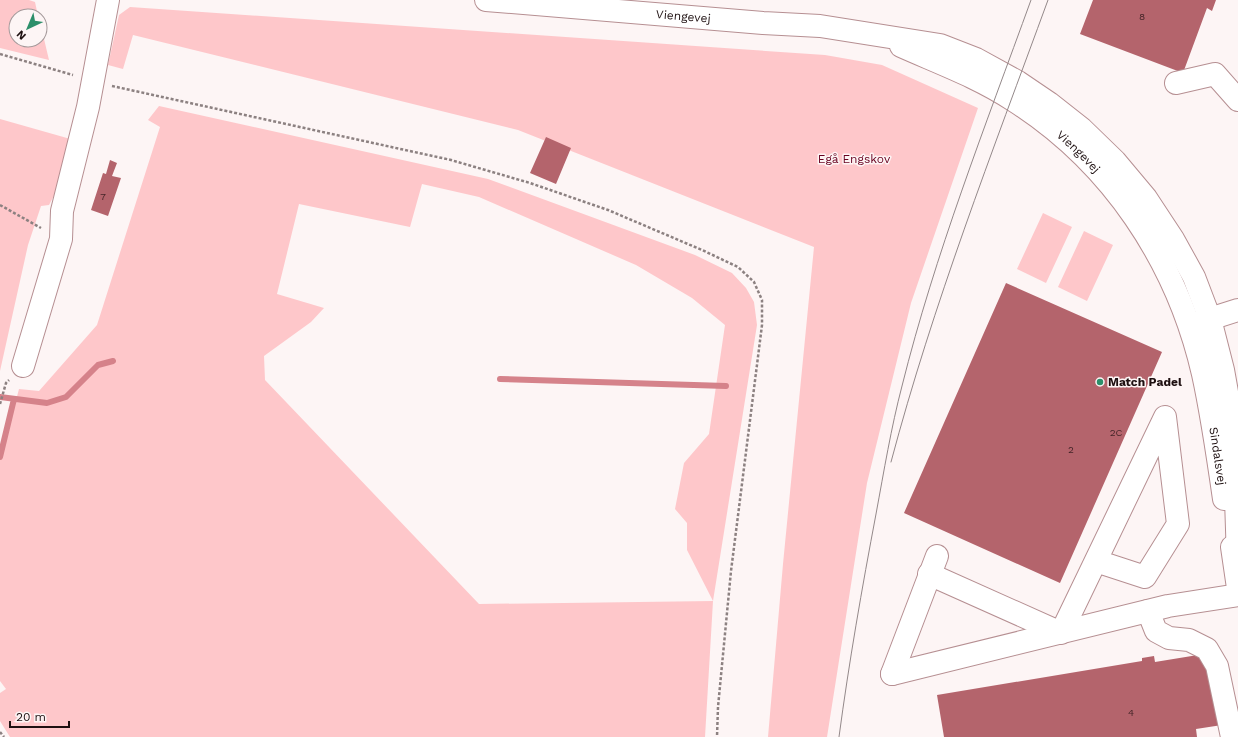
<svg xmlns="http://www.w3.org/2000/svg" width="1238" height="737" font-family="'Work Sans',sans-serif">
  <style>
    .green { fill: #fec7ca; fill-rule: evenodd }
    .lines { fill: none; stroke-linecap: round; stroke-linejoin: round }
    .stream { stroke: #d5828a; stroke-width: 6 }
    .building { fill: #b4646c }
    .minor-casing { stroke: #b68f92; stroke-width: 24 }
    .path { stroke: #8c8181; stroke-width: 2.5; stroke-dasharray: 3 2; stroke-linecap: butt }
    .minor { stroke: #fff; stroke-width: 22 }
    .tram { stroke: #938889; stroke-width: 1 }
    .poi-dot { fill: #2c8f6a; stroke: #fdf5f5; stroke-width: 1.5 }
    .labels { text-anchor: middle; stroke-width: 3; stroke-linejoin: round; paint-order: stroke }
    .number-label { font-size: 10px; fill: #442528 }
    .street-label { font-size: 12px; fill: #1e1011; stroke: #fdf5f5 }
    .park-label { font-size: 12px; fill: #68001f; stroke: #fdf5f5 }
    .poi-label { font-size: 12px; font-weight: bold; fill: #1e1011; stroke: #fdf5f5; text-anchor: start }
  </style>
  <rect width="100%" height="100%" fill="#fdf5f5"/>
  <path class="green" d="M0,0H29L35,2L38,16H16V40H40V22L49,60L0,48Z
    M130,7L825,55L882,65L978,108L911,303L867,483L827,737H768L783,564L814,247L518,130L133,35L123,69L108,65L119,15Z
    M159,106L488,179L695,255L732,273L746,288L754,302L757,325L713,601L705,737H10L0,721V693L6,689L0,681V460L19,389L39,391L97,325L160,127L148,120ZM422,184L479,197L636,265L692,298L725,325L709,434L684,463L675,509L687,523V550L713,601L479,604L265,380L264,356L311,322L324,308L277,294L299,204L410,227Z
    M0,119L74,140L59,186L49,205L41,206L28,245L0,371Z
    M1043,213L1072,227L1046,283L1017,269Z
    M1084,231L1113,245L1087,301L1058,287Z"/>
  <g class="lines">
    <path class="stream" d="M500,379L726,386
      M0,397L47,403L66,397L98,365L113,361
      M0,457L14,399"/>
  </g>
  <path class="building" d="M1093,0H1216L1212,11L1207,8L1183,73L1080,34Z
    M546,137L571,148L556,184L530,173Z
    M110,160L117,163L112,176L121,178L108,216L91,210L103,173L106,174Z
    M1006,283L1162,352L1060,583L904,513Z
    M1204,654L1212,667L1222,725L1196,729L1197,737H944L937,695L1142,661V658L1154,656L1155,662Z"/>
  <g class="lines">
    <g class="minor-casing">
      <g id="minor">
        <path id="s1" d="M486,0L763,23L820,26L940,45L976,59L1018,82L1049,103L1082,129L1115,161L1146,198L1173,239L1194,277L1210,319L1223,370L1232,420L1235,468L1238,560"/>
        <path id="s2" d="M901,46C939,63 978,77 1013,100C1111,162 1177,261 1203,374C1212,415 1218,457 1224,499"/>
        <path d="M1176,83L1215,74L1238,100"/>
        <path d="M1197,323L1238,310"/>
        <path d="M23,366L61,239L62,211L88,107L108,0"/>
        <path d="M1232,547L1238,588"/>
        <path d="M929,574L1061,633L1165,417L1178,524L1145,577L1096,561"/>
        <path d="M1148,611L1156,631L1169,638L1189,640L1207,649L1217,666L1232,737"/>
        <path d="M892,674L1168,606L1238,595"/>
        <path d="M892,674L937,556"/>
      </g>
    </g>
    <path class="path" d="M0,54L73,75
      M112,86L451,160L530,183L608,210L702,250L738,267L754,282L762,300V325L731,571L718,707L717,737
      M0,205L41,228
      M0,404L6,383L9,380
      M0,732L4,737"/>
    <use href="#minor" class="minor"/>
    <path class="tram" d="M891,462C933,304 992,153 1048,0
      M839,737C849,662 862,588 876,514C884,471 891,428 902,386C935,254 985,127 1031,0"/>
  </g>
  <circle class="poi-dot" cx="1100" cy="382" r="4"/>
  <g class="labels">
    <g class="number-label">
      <text x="1142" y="20">8</text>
      <text x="103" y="200">7</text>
      <text x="1116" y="436">2C</text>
      <text x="1071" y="453">2</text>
      <text x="1131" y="716">4</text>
    </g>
    <g class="street-label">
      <text dy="4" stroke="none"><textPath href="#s1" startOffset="198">Viengevej</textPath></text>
      <text dy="4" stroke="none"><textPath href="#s2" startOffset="208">Viengevej</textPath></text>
      <text dy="4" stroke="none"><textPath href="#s2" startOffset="550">Sindalsvej</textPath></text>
    </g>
    <g class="park-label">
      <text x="854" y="163">Egå Engskov</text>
    </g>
    <g class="poi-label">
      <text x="1108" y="386">Match Padel</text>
    </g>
  </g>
  <g transform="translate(28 28) rotate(224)"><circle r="19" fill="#fdf5f5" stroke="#a4999a"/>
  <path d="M0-3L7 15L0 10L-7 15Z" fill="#2c8f6a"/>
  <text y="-6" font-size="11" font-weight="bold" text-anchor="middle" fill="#1e1011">N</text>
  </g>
  <path d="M10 721v6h59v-6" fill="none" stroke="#1e1011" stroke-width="2"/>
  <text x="16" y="721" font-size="12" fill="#1e1011" stroke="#fdf5f5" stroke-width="3" paint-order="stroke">20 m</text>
</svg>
